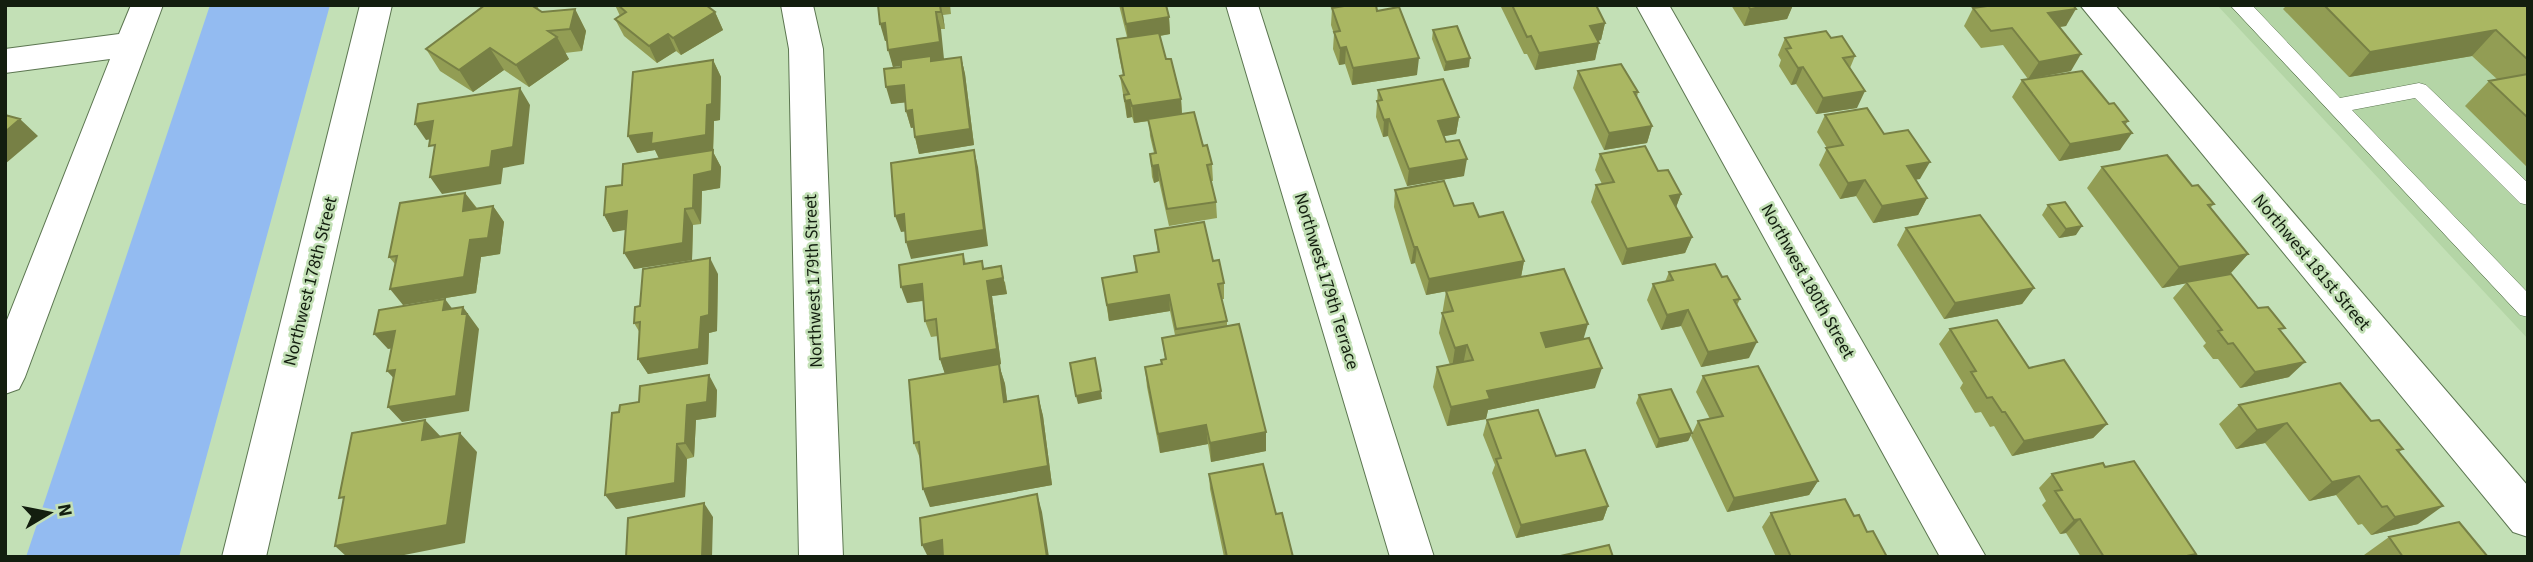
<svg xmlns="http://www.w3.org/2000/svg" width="2533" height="562" font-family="'Source Sans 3',sans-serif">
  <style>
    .built { fill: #b4d5a6 }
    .water { fill: #93bbf1 }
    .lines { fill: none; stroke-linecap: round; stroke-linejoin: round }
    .service-casing { stroke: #5c7651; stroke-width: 1 }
    .minor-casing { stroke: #5c7651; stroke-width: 2 }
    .service { fill: #fff; fill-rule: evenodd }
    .minor { fill: #fff; fill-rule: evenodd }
    .wall { fill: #929d54 }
    .shaded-wall { fill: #778045 }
    .building { fill: #aab762; stroke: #778045; stroke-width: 2 }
    .labels { text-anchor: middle; stroke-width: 5; stroke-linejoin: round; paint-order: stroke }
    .street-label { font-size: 18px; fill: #131e0f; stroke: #c3e0b6 }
  </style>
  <rect width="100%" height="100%" fill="#c3e0b6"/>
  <path class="built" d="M2217,5H2528V339Z"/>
  <path class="water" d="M210,5H330L179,557H26Z"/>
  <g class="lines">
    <g class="service-casing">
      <path id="service" d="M2230,5H2252L2340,98L2419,83L2426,85L2528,183V205L2520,203L2415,98L2352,110L2528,293V317L2520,315Z"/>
    </g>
    <g class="minor-casing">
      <path id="minor" d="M131,5H163L25,377L19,389L5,394V325L110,59L5,73V49L119,34Z
        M360,5H392L266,557H222Z
        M781,5H813L823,49L843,557H799L789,49Z
        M1226,5H1258L1434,557H1390Z
        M1636,5H1669L1986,557H1940Z
        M2080,5H2115L2528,486V537L2513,532Z"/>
    </g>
    <use href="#service" class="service"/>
    <use href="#minor" class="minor"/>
  </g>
  <path class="wall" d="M483,5H537L539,10L542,12L575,9L586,31L582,51L565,53L569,59L529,87L504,70L473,92L440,71L426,49L484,6Z
    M615,5H706L715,12L723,30L681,55L676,51L657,63L624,36L615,19L620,16Z
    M878,5H950L951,14L943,15L945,29H941L933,61L961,57L965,74L974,145L919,154L915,137L914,127L911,128L906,111L905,102L891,104L901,65L893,67L887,41H885Z
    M1119,5H1166L1169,17L1170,34L1160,36L1166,59L1181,99L1182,114L1203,146L1212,164L1213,181H1211L1216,202L1217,218L1169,226L1159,181L1154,183L1152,177L1150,154L1154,153L1150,136L1149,121L1134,123L1132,117L1127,118L1120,76L1123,75L1119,56L1117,39L1127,37Z
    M1500,5H1596L1605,23L1601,40L1598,41L1595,60L1535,70L1527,54H1524Z
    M1731,5H1793L1787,19L1744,26Z
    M1974,5H2073L2066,26L2059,27L2071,71L2028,79L2003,45L1981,48L1964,26L1973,8H1976Z
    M2287,5H2528V168L2465,106L2489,81L2498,80L2472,56L2349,77L2283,9Z
    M1376,7L1377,11L1417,75L1352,85L1345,64L1339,65L1333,49L1334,34L1331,25L1332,8Z
    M1433,30L1469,67L1444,71L1432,39Z
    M1785,38H1831L1855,56L1850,68L1857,108L1816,114L1796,84L1791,85L1779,66L1781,60L1778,55Z
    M713,60L721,77L720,120L714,121L713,152L721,167L720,188L702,191L701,224L693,225L692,260L634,269L626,229L613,232L604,215L622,185L659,159L655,150L637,153Z
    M1578,71L1638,92L1637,97L1652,126L1647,143L1604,150L1573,88Z
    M2022,80L2109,104L2128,121L2126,124L2120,150L2059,161L2012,97Z
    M1378,90L1459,117L1456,134L1444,136L1464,176L1407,186L1388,136L1383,137L1376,117Z
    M1825,115L1884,134L1920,179H1915L1927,198L1918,215L1873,223L1856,196L1840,199L1819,165L1827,148L1817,132Z
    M1600,154L1658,171L1681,194L1676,207L1692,237L1685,253L1622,265L1591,202L1596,185L1602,184L1595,170Z
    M2102,167L2192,186L2214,204L2210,208L2248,254L2230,274L2258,308L2281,331L2289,377L2240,388L2218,359H2213L2203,346L2206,343L2173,298L2186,283L2162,288L2087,188Z
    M1395,190L1454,206L1479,217L1524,261L1521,277L1583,339L1595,388L1488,410L1486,419L1447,426L1433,387L1437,367L1450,365L1439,333L1446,291L1518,278L1426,295L1415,263L1411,264L1394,207Z
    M465,193L477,208L493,206L504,222L500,254L481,257L476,293L403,305L395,264L389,257Z
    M2048,205L2076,235L2059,238L2042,215Z
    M1906,228L2034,288L2022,304L1944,319L1897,245Z
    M1155,230L1213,261L1224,283V299H1222L1227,321V326L1266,432V451L1211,462L1208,444L1160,453L1147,387L1145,367L1162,364L1165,359L1162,338L1175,335L1170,311L1109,321L1102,278L1136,273L1134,256L1158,253Z
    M963,254L966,264L982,261L984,268L1005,282L1007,294L992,296L1001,364L999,365L1005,384L1007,402L1038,396L1043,416L1052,485L930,507L921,461L914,443L945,374L940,359L938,336L931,337L925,321L923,301L907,303Z
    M1669,272L1722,277L1740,299L1737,305L1749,358L1701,367L1681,326L1661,330L1647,300L1653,284L1665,282Z
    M718,274L717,331L709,333L708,364L648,374L638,359L640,333L634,323L640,306Z
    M1950,329L2029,368L2107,424L2093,438L2012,456L1994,426L1990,427L1981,412L1975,413L1960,388L1963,383L1939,344Z
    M1703,376L1818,481L1809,495L1727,512L1691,436L1698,421L1710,419L1696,392Z
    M717,390L716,417L696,420L694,457L687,459L685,497L616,509Z
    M1639,395L1692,433L1688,441L1656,448L1636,403Z
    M2239,405L2371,421L2403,449L2399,452L2418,524L2371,535L2362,524L2358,525L2336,495L2309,501L2265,443L2236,449L2219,424Z
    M1487,420L1556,456L1608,506L1603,520L1516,538L1492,473L1495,465L1483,435Z
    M2105,467L2196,554L2193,557H2081L2066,533L2060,534L2042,505L2046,501L2039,488L2052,474Z
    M1209,474L1276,514L1293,557H1224L1210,489Z
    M1771,513L1867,532L1887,557H1776L1762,527Z
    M2389,537L2488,557H2365L2364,555Z"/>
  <path class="shaded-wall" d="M940,5L943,15L945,29L941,12Z
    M1772,5H1793L1787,19L1744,26L1750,9Z
    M575,9L586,31L582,51L570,29Z
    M2076,9L2066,26L2038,30L2048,13Z
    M715,12L723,30L681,55L673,38Z
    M936,12L941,29L944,59L933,61L936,73L931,61L893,67L888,50Z
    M1169,17L1170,34L1128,41L1126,24Z
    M885,23L890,40L885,41L880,24Z
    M1605,23L1601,40L1585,43L1590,26Z
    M2496,30L2472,56L2349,77L2370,52Z
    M668,34L676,51L657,63L649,46Z
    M557,37L569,59L529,87L516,65Z
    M1599,43L1595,60L1535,70L1539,53Z
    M1346,47L1345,64L1339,65L1340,48Z
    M490,48L504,70L473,92L459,70Z
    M2081,54L2071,71L2028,79L2039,62Z
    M961,57L965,74L974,145L919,154L915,137Z
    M1419,58L1417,75L1352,85L1353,68Z
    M1470,58L1469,67L1444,71L1446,62Z
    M713,60L721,77L720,120L714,121L713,152L721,167L720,188L702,191L701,224L693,208L660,160L655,150L637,153L628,136L707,105Z
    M1803,67L1796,84L1791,85L1798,68Z
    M904,85L909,102L891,104L886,87Z
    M520,88L530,105L524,164L503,168L501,184L442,194L430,177L492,151Z
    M1865,91L1857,108L1816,114L1823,98Z
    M1181,99L1182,116L1134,123L1132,106Z
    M1130,100L1132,117L1127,118L1125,101Z
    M912,110L917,127L911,128L906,111Z
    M1459,117L1456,134L1435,138L1438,121Z
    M20,119L38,136L5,164V132Z
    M1389,119L1388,136L1383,137L1384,120Z
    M433,121L444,137L426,140L415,124Z
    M1652,126L1647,143L1604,150L1609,133Z
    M2132,133L2120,150L2059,161L2070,144Z
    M974,150L978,167L988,246L911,259L906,242Z
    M1467,159L1464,176L1407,186L1409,169Z
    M1930,162L1920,179L1898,183L1907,166Z
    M1158,165L1159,181L1154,183L1152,166Z
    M1865,180L1856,196L1840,199L1848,183Z
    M465,193L477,209L463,211Z
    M1681,194L1675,210L1670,196Z
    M1927,198L1918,215L1873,223L1882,206Z
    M493,206L504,222L500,254L481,257L476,293L403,305L390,289L470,240Z
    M685,209L693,225L692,260L634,269L624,253Z
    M627,211L637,228L613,232L604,215Z
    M904,214L909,231L901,232L895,216Z
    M2082,226L2076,235L2059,238L2066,229Z
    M1692,237L1685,253L1622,265L1627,249Z
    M1414,247H1417L1415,263L1411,264Z
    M2248,254L2229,275L2162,288L2179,267Z
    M710,258L718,274L717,331L709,333L708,364L648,374L638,359L701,317Z
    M1524,261L1521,277L1426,295L1429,279Z
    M1001,266L1007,294L992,296L1001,364L945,374L940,359L987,281Z
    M922,284L927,300L907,303L901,287Z
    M2034,288L2022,304L1944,319L1955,303Z
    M1169,295L1170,311L1109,321L1107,305Z
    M445,299L457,315L443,310Z
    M463,307L479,329L469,411L402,422L388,407L462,314Z
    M1688,310L1681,326L1661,330L1667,315Z
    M1588,324L1582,344L1535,353L1541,333Z
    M395,331L408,346L388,349L374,334Z
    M1757,342L1749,358L1701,367L1708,352Z
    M1467,345L1463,365L1452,368L1455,348Z
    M2305,362L2289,377L2240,388L2255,372Z
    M999,365L1005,384L1010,422L1004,402Z
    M1602,368L1595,388L1488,410L1486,419L1447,426L1451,407L1487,391Z
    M395,370L401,386L387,371Z
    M709,375L717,390L716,417L696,420L694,457L685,443L687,405Z
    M1101,391L1102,399L1078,404L1076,396Z
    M1038,396L1043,416L1052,485L930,507L923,489Z
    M425,420L443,439L422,440Z
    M2287,423L2265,443L2236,449L2257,430Z
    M2107,424L2093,438L2012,456L2024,441Z
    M1206,425L1208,444L1160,453L1158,434Z
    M1266,432V451L1211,462L1210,443Z
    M460,433L477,452L465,543L394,557H347L335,546Z
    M1692,433L1688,441L1656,448L1659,439Z
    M677,444L687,459L685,497L616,509L605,495Z
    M2359,476L2336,495L2309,501L2332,482Z
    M1818,481L1809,495L1727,512L1734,498Z
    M1037,494L1042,512L1049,557H1047Z
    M704,503L713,517L712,557H702Z
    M1608,506L1603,520L1516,538L1521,525Z
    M2443,506L2418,524L2371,535L2395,517Z
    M2080,519L2066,533L2060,534L2074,520Z
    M942,540L948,557H928L922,545Z"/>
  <path class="building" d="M485,5H531L542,12L575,9L570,29L548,31L557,37L516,65L490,48L459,70L426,49Z
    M618,5H706L715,12L673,38L668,34L649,46L615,19L626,12Z
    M878,5H940L941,12H936L940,42L888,50L885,23L880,24Z
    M1122,5H1166L1169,17L1126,24Z
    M1350,5H1376L1377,11L1399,7L1419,58L1353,68L1346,47L1340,48L1334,32L1340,31L1332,8Z
    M1512,5H1596L1605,23L1590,26L1599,43L1539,53L1531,36L1527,37Z
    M1748,5H1772L1750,9Z
    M1994,5H2073L2076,9L2048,13L2081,54L2039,62L2012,28L1991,31L1973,8Z
    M2324,5H2528V60L2496,30L2370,52Z
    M1457,26L1470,58L1446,62L1433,30Z
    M1826,31L1831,38L1842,36L1855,56L1843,58L1865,91L1823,98L1803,67L1798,68L1786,49L1791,48L1785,38Z
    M1159,33L1166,59H1171L1181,99L1132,106L1130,100L1125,101L1124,95L1129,94L1120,76L1124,75L1117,39Z
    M931,56V61L961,57L970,129L915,137L912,110L906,111L904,85L886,87L884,69L901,67V60Z
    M713,60L712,104L707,105L706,135L651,144L652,133L628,136L633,72Z
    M1621,64L1638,92H1634L1652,126L1609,133L1578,71Z
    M2082,71L2109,104L2114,103L2128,121L2123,122L2132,133L2070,144L2022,80Z
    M2528,74V118L2489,81Z
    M1443,79L1459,117L1438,121L1446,142L1459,140L1467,159L1409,169L1389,119L1384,120L1377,101L1382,100L1378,90Z
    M520,88L513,147L492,151L490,167L430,177L435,145L429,146L433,121L415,124L418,104Z
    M1867,108L1884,134L1908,130L1930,162L1907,166L1927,198L1882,206L1865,180L1848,183L1826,148L1843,145L1825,115Z
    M1194,112L1203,146L1207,145L1212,164L1207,165L1216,202L1167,209L1158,165L1152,166L1150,154L1156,153L1148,119Z
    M5,115L20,119L5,132Z
    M1645,146L1658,171L1668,170L1681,194L1670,196L1692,237L1627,249L1596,185L1614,182L1600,154Z
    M713,150L712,171L694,175L693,208L685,209L683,243L624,253L627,211L604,215L606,187L622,185L623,164Z
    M974,150L984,230L906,242L904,214L895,216L891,163Z
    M2167,155L2192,186L2198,185L2214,204L2208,205L2248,254L2179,267L2102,167Z
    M1444,181L1454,206L1473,203L1479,217L1503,212L1524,261L1429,279L1417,247H1414L1395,190Z
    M465,193L463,211L493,206L488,238L470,240L464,277L390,289L397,256L389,257L400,203Z
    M2065,202L2082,226L2066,229L2048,205Z
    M1980,215L2034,288L1955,303L1906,228Z
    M1204,222L1213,261L1219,260L1224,283L1218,284L1227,321L1176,329L1169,295L1107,305L1102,278L1137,272L1134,256L1159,252L1155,230Z
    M963,254L964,264L982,261L983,269L1001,266L1003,278L987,281L997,349L940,359L936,319L925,321L922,284L901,287L899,265Z
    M710,258L709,315L701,317L699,349L638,359L640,322L634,323L635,307L640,306L643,269Z
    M1715,264L1722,277L1727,276L1740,299L1734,300L1757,342L1708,352L1688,310L1667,315L1653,284L1673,280L1669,272Z
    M1564,269L1588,324L1541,333L1546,347L1589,338L1602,368L1487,391L1490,399L1451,407L1437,367L1473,360L1467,345L1455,348L1442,313L1453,311L1446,291Z
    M2231,274L2258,308L2268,307L2285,328L2279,329L2305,362L2255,372L2233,343L2228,344L2218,331L2222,330L2186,282Z
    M445,299L443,310L463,307L462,314H467L456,396L388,407L395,370L387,371L395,331L374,334L379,310Z
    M1997,320L2029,368L2064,360L2107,424L2024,441L2005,412H2002L1992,397L1987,398L1971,372L1976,371L1950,329Z
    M1239,324L1266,432L1210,443L1206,425L1158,434L1145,367L1162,364L1161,360L1166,359L1162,338Z
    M1095,358L1101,391L1076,396L1070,363Z
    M999,364L1004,402L1038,396L1048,466L923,489L919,442L914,443L909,380Z
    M1758,366L1818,481L1734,498L1698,421L1723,416L1703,376Z
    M709,375L707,402L687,405L685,443L677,444L675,483L605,495L612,413L619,412L620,405L639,402L640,386Z
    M2340,383L2371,421L2379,420L2403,449L2397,450L2443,506L2395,517L2387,506L2382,507L2359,476L2332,482L2287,423L2257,430L2239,405Z
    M1671,389L1692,433L1659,439L1639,395Z
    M1538,410L1556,456L1585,450L1608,506L1521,525L1496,459L1501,458L1487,420Z
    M425,420L422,440L460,433L447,525L335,546L344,497L339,498L352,433Z
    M2134,461L2196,554L2182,557H2104L2080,519L2074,520L2055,491L2062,490L2052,474L2103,463L2105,467Z
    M1263,464L1276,514L1282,513L1293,557H1227L1209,474Z
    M1037,494L1047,557H943L942,540L922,545L920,518Z
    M1845,499L1854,516L1859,515L1867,532L1873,531L1887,557H1791L1771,513Z
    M704,503L702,557H626L628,518Z
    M2459,522L2488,557H2403L2389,537Z
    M1609,545L1613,557H1556Z"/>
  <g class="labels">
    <g class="street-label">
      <text transform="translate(2312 262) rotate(50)" y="6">Northwest 181st Street</text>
      <text transform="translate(310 281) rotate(-76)" y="6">Northwest 178th Street</text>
      <text transform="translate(813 281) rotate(-92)" y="6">Northwest 179th Street</text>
      <text transform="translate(1327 281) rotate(73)" y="6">Northwest 179th Terrace</text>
      <text transform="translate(1808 281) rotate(61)" y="6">Northwest 180th Street</text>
    </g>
  </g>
  <rect width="2533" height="562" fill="none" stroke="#131e0f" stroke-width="14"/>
  <g transform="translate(49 513) rotate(80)" stroke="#c3e0b6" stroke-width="5" paint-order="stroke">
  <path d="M0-5L12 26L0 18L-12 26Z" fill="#131e0f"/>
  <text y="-10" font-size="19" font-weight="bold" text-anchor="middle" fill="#131e0f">N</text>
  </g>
</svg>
